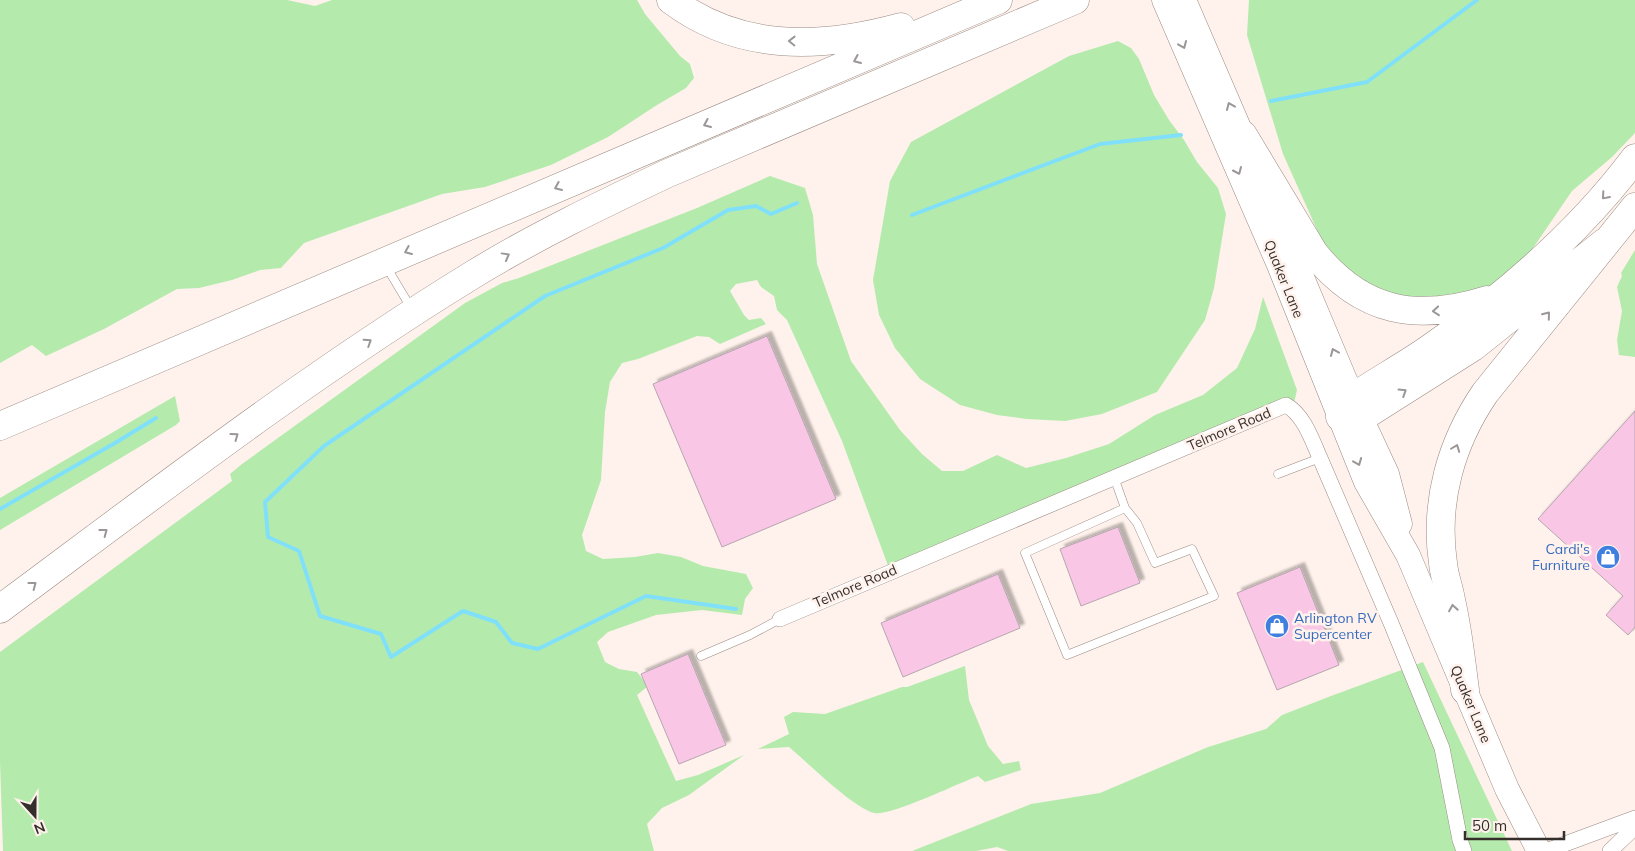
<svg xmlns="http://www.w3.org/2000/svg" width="1635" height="851" font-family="Mulish,sans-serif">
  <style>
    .green { fill: #b4ebad }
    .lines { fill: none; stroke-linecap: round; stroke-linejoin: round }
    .stream { stroke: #80e0f9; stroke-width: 4 }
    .building { fill: #fac6e6; stroke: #b5a6af; filter: url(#shadow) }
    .service-casing { stroke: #998b83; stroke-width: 9 }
    .minor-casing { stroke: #998b83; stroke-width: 16 }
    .primary-casing { stroke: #998b83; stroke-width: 25 }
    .motorway-casing { stroke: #998b83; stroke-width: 29 }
    .service { stroke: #fff; stroke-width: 8 }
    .minor { stroke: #fff; stroke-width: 15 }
    .primary { stroke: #fff; stroke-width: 24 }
    .motorway { stroke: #fff; stroke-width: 28 }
    .oneway { stroke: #9a9796 }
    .labels { text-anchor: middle; stroke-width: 5; stroke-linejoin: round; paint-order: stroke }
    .street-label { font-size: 14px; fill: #352f2c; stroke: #fff1eb }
    .shop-label { font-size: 14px; fill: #366cbe; stroke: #fff1eb; text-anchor: end }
  </style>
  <defs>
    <filter id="shadow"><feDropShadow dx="4.5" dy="-4.5" stdDeviation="1" flood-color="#0004"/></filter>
  </defs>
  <rect width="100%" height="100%" fill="#fff1eb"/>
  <path class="green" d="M0,0H287L315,6L332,0H637L645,14L680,56L690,64L694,78L686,88L657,105L608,137L551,165L485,187L442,194L304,243L281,268L260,270L232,280L199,288L177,289L104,329L46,356L32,345L0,363Z
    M1249,0H1635V133L1612,157L1572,191L1531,251L1521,274L1443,307L1359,288L1322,241L1283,154L1247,35Z
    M1118,41L1131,48L1139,59L1154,95L1169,120L1184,140L1197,162L1218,188L1226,214L1214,288L1205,320L1157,392L1102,414L1065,421L1027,419L997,415L960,405L920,379L895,348L879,315L873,280L890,181L911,142L1069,56Z
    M770,176L805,188L813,215L817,264L851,361L900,430L922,454L942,471H963L997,455L1026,468L1066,458L1109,444L1155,415L1203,395L1237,368L1255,329L1263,297L1297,390L1294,403L890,571L842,441L787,320L777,310L774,296L761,287L757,280L736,284L730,291L744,315L749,320L761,318L766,324L720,344L709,337L697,336L638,359L622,363L610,382L605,412L601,480L582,535L586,551L603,559L635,557L658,553L681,557L703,566L746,574L753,588L745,599L742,615L702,610L656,615L608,632L597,642L605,662L619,669L637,672L648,686L637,695L676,781L698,775L744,755L689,795L662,808L647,824L654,851H3L0,761V652L232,481L230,474L242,464L465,303L502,283L519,278L697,208Z
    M1635,250V357L1619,355L1617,340L1622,311L1617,287L1622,276L1621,273Z
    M175,396L180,421L176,425L0,530V498Z
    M1423,662L1512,851H1008L997,847L976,851H912L1031,804L1100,793L1208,747L1266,729L1282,715L1331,696Z
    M965,666L969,700L988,746L1003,764L1019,761L1021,770L985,782L978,776C959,783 889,817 874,813C852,807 808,763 789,747L758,749L789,734L784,717L793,712L825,714L902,687H907Z"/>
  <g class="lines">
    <path class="stream" d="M1271,101L1367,82L1477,0
      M912,215L1100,144L1181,135
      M0,509L115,443L156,418
      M736,609L646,596L538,649L512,643L496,622L463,611L391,657L381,634L320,616L299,551L268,537L265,502L324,446L545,296L663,248L728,210L756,206L771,214L797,203"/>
  </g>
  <path class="building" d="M767,336L836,499L722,547L653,384Z
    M1635,411V627L1628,635L1606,615L1623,596L1538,519Z
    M1118,527L1140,583L1081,606L1060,549Z
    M1300,567L1339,665L1277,690L1237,593Z
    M998,574L1020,628L903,677L881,623Z
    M688,654L726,745L679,764L641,674Z"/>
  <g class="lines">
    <g class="service-casing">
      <path id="service" d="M386,266L411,308
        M1278,474L1320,458
        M1114,477L1125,508L1025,553L1067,655L1214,596L1192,549L1155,563L1137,523L1125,508
        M701,656L750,635L780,619"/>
    </g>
    <g class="minor-casing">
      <path id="minor" d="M780,619L1286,405C1304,415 1312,440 1320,458L1391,623L1442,748L1460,840L1464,851
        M1546,851L1635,818
        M1610,851L1635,827"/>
    </g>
    <g class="primary-casing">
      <path id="primary" d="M1164,0L1279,265L1366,482L1408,555L1507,789L1539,851
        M1184,0L1249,151
        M1267,194L1361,418L1387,474L1400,524"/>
    </g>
    <g class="motorway-casing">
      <path id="motorway" d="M671,0C740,52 821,49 901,27
        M1243,135L1314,253C1362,313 1417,322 1487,300
        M1605,242L1473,347L1361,418L1351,420L1340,417L1342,409L1349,400C1375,382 1403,367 1429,349C1507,295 1578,234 1635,158
        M0,426L998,0
        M0,609C155,494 309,375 474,274C536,236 601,205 666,174L1075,0
        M1465,690C1461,660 1458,630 1451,600C1449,587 1444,576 1443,563C1434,502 1451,443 1485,393L1635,207"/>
    </g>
    <use href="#service" class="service"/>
    <use href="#minor" class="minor"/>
    <use href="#primary" class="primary"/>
    <use href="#motorway" class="motorway"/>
  </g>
  <defs><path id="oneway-chevron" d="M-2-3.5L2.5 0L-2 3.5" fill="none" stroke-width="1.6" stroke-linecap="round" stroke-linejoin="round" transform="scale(1.25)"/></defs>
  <g class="oneway">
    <use href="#oneway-chevron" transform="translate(792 41) rotate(-179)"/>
    <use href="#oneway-chevron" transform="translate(1183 45) rotate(67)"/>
    <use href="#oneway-chevron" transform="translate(857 60) rotate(157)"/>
    <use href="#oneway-chevron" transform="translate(1230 106) rotate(-113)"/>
    <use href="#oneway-chevron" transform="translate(707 124) rotate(157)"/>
    <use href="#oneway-chevron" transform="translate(1238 171) rotate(66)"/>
    <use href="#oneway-chevron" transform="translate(558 187) rotate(157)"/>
    <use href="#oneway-chevron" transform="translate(1605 196) rotate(131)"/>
    <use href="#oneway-chevron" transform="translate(408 251) rotate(157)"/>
    <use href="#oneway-chevron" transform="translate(506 256) rotate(-29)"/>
    <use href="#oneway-chevron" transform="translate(1436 311) rotate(175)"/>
    <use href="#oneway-chevron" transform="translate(1547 315) rotate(-51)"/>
    <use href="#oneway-chevron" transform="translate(368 342) rotate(-33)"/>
    <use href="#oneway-chevron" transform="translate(1334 352) rotate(-113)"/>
    <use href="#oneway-chevron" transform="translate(1403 392) rotate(-32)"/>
    <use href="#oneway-chevron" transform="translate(235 436) rotate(-36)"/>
    <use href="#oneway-chevron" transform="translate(1456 448) rotate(-69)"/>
    <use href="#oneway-chevron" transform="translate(1358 462) rotate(68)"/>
    <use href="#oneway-chevron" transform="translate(104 532) rotate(-37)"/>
    <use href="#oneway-chevron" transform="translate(33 585) rotate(-37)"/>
    <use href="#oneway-chevron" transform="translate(1453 608) rotate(-99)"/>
  </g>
  <defs>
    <g id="shop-disc" transform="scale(1.25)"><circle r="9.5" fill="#3f7fe0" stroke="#fff1eb"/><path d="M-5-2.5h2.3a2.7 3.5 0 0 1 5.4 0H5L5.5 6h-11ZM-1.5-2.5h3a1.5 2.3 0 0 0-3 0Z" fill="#fff"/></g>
  </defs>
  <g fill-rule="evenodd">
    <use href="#shop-disc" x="1608" y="557"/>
    <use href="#shop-disc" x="1277" y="626"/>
  </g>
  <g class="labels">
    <g class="street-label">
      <text transform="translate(1284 279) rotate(68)" y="5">Quaker Lane</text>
      <text transform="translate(1229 429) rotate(-23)" y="5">Telmore Road</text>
      <text transform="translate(855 586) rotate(-23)" y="5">Telmore Road</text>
      <text transform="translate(1471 704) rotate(67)" y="5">Quaker Lane</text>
    </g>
    <g class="shop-label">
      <text x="1590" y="554">Cardi's<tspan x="1590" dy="16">Furniture</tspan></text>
      <text x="1294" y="623" text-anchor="start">Arlington RV<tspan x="1294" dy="16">Supercenter</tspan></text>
    </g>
  </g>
  <g transform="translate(35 816) rotate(159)" stroke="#fff1eb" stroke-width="4" paint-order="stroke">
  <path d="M0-4L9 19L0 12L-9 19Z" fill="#352f2c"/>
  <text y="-8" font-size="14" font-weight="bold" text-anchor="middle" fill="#352f2c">N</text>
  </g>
  <path d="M1465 831v8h99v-8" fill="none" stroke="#352f2c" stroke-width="2.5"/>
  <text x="1472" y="831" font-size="15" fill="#352f2c" stroke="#fff1eb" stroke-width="4" paint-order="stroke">50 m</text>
</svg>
